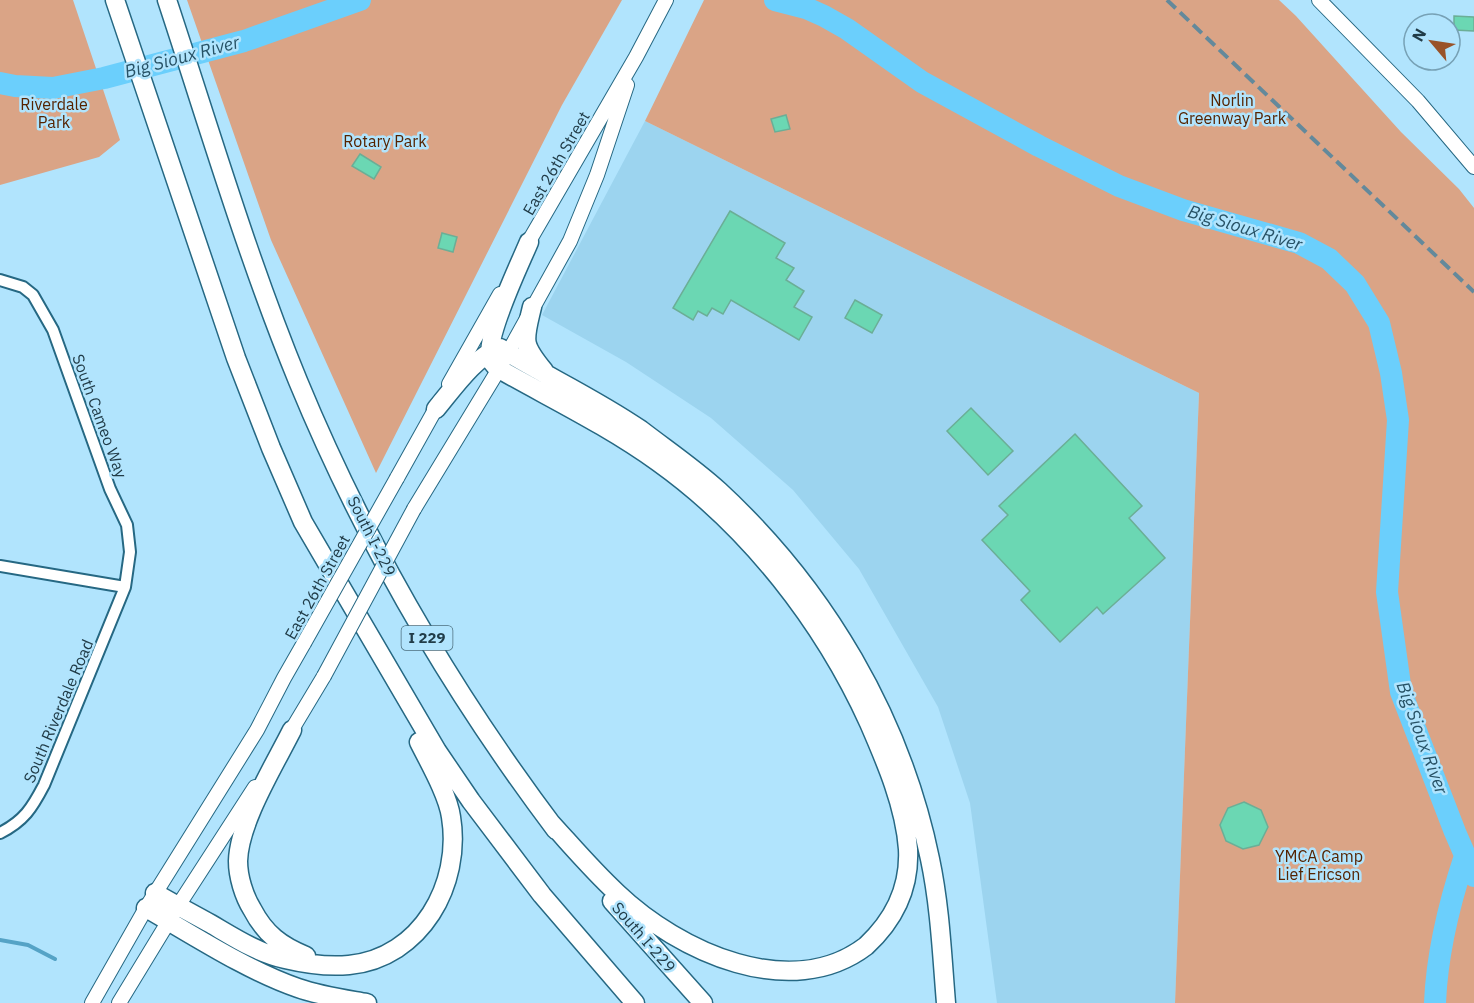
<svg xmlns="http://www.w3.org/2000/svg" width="1474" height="1003" font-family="'IBM Plex Sans',sans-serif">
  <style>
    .built { fill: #9cd4ef }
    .green { fill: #daa486 }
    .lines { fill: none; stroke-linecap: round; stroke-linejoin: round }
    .stream { stroke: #55a3c6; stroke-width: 4 }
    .river { stroke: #6bcffc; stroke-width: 22 }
    .building { fill: #6bd7b3; stroke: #6bae96; stroke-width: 1.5 }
    .minor-casing { stroke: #266883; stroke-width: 14 }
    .secondary-casing { stroke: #266883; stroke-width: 16 }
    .motorway-casing { stroke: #266883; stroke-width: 21 }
    .minor { stroke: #fff; stroke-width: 10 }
    .secondary { stroke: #fff; stroke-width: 14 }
    .motorway { stroke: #fff; stroke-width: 18 }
    .rail { stroke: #63899b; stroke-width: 4; stroke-dasharray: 12 6; stroke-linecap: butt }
    .secondary-bridge-casing { stroke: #266883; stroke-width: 16; stroke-linecap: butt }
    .secondary-bridge { stroke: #fff; stroke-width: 14 }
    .labels { text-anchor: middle; stroke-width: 5; stroke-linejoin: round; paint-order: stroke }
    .shield { fill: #b1e4fd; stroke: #4c6e7e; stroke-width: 1.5 }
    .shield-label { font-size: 15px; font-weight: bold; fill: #213c48 }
    .park-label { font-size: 16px; fill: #552300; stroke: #b1e4fd }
    .street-label { font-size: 16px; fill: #213c48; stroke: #b1e4fd }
    .water-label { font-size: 18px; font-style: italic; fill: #275266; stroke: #b1e4fd }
  </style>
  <rect width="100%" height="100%" fill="#b1e4fd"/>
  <path class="built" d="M645,121L1199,393L1175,1003H997L970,803L938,707L859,569L793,490L711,418L626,362L542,315Z"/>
  <path class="green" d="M0,0H73L120,140L99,157L0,185Z
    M187,0H622L562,105L376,473L271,240Z
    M704,0H1279L1296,16L1401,132L1459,189L1474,208V1003H1175L1199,393L645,121Z"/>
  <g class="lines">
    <path class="stream" d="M0,940L28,945L55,959"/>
    <path class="river" d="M775,0L806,8L824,16L847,29L922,82L1039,146L1119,186L1183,210L1299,243L1329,259L1355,284L1379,323L1391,373L1398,420L1387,592L1401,692L1455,832L1474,876
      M0,83L15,86L53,88L104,78L244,41L360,0
      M1435,1003C1437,952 1449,904 1465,856"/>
  </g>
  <path class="building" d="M1454,16L1474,17V31L1454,30Z
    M786,115L790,129L775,132L771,119Z
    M360,154L381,167L374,179L352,166Z
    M730,211L785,243L776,258L794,268L786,280L804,291L794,307L812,317L799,340L731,300L723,314L712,308L707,316L698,311L693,320L673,308Z
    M442,233L457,237L453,252L438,248Z
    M855,300L882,315L872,333L845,318Z
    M971,408L1013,451L988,475L947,431Z
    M1075,434L1142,506L1129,518L1165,558L1103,614L1097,607L1060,642L1021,600L1030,591L982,540L1008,515L999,506Z
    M1244,802L1261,810L1268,827L1259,845L1243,849L1226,841L1220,825L1228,808Z"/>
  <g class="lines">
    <g class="minor-casing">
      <path id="minor" d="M0,280L23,287L33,295L53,330L110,489L127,525L130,552L125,587L44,785C32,808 24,821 0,833
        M0,566L125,587"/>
    </g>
    <g class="secondary-casing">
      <path id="secondary" d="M1319,0L1418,101L1474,167
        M525,248L636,57L666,0
        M449,384L500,294
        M397,478L440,401
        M414,509L499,369L570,241L597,175L627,85
        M288,736L324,676
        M92,1003L146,908L257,730L284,678L304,643
        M119,1003L178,906L255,787"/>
    </g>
    <g class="motorway-casing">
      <path id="motorway" d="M115,0L236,358L271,448L303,522L437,751L471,801L542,895L635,1003
        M167,0C209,127 247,257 298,381C364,541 452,692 556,830
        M529,242C520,264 481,343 492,362C494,365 496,367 499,369C552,399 608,426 658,462C749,527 823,622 869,723C886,762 905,806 908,849C910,888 894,920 866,946C791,1003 679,952 617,893C593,871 572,846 550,822
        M532,307C524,341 521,343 544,371
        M436,409C452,390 476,355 500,348C546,376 596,399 641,430C667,450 695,469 719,491C825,589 901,718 930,859C940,906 942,955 946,1003
        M292,730C274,766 239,822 238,861C238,877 244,896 252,909C265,934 281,946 306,956
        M155,893C174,904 193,914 211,924C235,938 258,953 285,959C306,964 328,967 349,965C421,958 462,884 451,817C448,795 429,762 419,742
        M612,901L703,1003
        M146,908C193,935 248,971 298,988C321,996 344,999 367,1003"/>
    </g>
    <use href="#minor" class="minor"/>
    <use href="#secondary" class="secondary"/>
    <use href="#motorway" class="motorway"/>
    <path class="rail" d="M1167,0L1474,292"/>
    <g class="secondary-bridge-casing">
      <path id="secondary-bridge" d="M304,643L397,478
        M324,676L414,509"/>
    </g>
    <use href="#secondary-bridge" class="secondary-bridge"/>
  </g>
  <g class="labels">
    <rect class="shield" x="401.5" y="626" width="51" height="24" rx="4.5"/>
    <g class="shield-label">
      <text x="427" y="643">I 229</text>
    </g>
    <g class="park-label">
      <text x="1232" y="106">Norlin<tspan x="1232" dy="18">Greenway Park</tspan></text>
      <text x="54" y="110">Riverdale<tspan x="54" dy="18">Park</tspan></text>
      <text x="385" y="147">Rotary Park</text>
      <text x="1319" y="862">YMCA Camp<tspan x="1319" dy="18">Lief Ericson</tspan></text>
    </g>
    <g class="street-label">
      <text transform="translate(556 163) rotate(-60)" y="6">East 26th Street</text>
      <text transform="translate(100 416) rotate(70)" y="6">South Cameo Way</text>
      <text transform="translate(372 536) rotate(63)" y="6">South I-229</text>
      <text transform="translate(317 587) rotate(-61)" y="6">East 26th Street</text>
      <text transform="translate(58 711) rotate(-67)" y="6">South Riverdale Road</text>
      <text transform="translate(644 937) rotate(49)" y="6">South I-229</text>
    </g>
    <g class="water-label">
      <text transform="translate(182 57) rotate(-15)" y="6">Big Sioux River</text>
      <text transform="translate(1245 228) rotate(17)" y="6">Big Sioux River</text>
      <text transform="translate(1422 738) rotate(70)" y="6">Big Sioux River</text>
    </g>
  </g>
  <g transform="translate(1432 42) rotate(299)"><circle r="28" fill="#b1e4fd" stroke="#77a1b5" stroke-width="1.5"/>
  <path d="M0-4.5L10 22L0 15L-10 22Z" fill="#995329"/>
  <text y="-9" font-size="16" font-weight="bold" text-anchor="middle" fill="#213c48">N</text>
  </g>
</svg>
